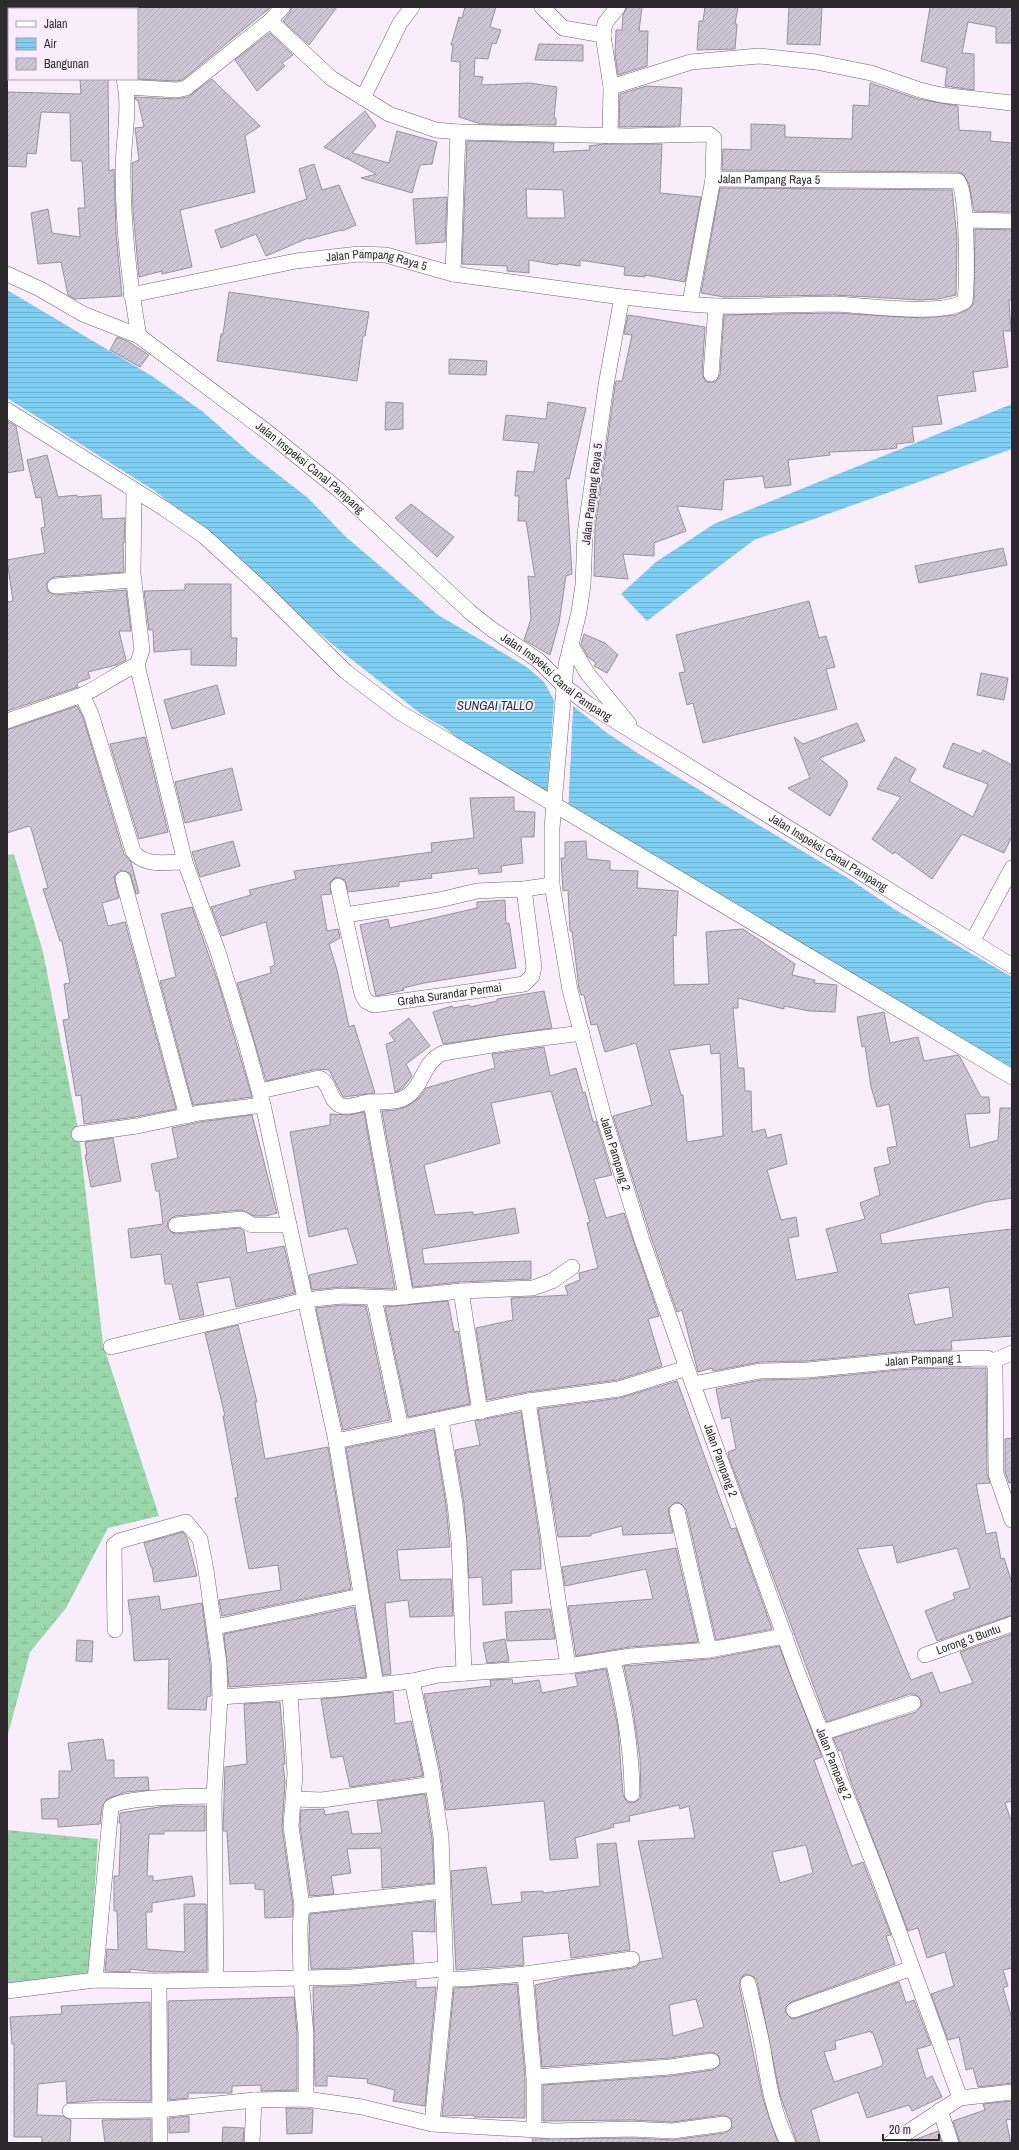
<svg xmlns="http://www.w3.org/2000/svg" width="1019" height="2150" font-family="'Archivo Narrow',sans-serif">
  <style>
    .wetland { fill: url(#wetland-marsh) }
    .water { fill: url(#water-rules) }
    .pier { fill: #faedfb }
    .building { fill: url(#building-hatch); stroke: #98909e; fill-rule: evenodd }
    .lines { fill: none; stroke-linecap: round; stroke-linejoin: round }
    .minor-casing { stroke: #6f6470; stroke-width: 16 }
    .minor { stroke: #fff; stroke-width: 15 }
    .labels { text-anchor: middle; stroke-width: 4; stroke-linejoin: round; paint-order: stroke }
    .street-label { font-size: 12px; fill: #2e292e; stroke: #faedfb }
    .water-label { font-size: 13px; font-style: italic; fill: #113645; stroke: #faedfb }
  </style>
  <defs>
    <pattern id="wetland-marsh" width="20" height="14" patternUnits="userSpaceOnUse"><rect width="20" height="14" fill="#9ad7aa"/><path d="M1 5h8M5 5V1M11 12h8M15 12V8" fill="none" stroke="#85b993"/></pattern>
    <pattern id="water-rules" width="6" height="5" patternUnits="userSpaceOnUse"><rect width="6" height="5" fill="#7ecff2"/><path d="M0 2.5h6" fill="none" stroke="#6db2d0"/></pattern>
    <pattern id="building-hatch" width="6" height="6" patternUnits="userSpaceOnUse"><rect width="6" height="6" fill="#cec5d5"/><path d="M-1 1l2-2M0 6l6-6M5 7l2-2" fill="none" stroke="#b1a9b7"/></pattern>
  </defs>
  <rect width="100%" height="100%" fill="#faedfb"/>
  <path class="wetland" d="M14,854L43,952L79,1134L103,1344L159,1516L108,1528L66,1608L30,1652L7,1738V855Z
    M7,1830L98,1839L89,1973L7,1984Z"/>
  <path class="water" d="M7,290L152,376L202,411L250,453L308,498L346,537L438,615L527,667L544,682L554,700L547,794L466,745L445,728L421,714L332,644L304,620L237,556L155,491L7,398Z
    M1012,404V449L754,540L647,621L621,594L656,562L714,524Z
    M573,706L607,733L639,754L851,880L894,909L1012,977V1073L568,808Z"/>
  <path class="pier" d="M573,704V706L568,810L566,808L571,706Z"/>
  <path class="building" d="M137,7H271L182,80L176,81L137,79Z
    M292,7H337L309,45L283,21L290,13Z
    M465,7H496L490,27L501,30L496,44L492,43L488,59L475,58L474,76L483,77L481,85L529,83L557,87L554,118H556V125L481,124L459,117L460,62L451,61L453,45H451L459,17L462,18Z
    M627,7H642L639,31H648L647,66L618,75L615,54L616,30H622L623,15Z
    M705,7H738L735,24H737L735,49L697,50L699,21H703Z
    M789,7H822L820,45L787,44Z
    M930,7H1012V43H996V27L968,22L962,53L974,54V90L945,86L947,68L921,61Z
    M270,33L293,55L282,63L285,66L257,91L235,60Z
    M539,44L583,45V61L535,60Z
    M80,79H108L109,171L114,169L116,233L122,296L75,299L68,295L61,262L38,264L31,213L48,209L52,233L80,237L78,208H85L82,161H71L70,113L41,112L36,154L27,153L26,167L7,166V92L81,94Z
    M212,79L260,126L245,136L255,192L180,210L192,267L162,274V271L139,277L133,211L132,163L139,160L135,128L144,127L138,100H136L135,97L176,99L188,97Z
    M870,83L918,99L958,106L959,130L991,132L990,141L1012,143V212L974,211L969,184L963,174L958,172L722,170L723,149L751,150V124L785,125V137L852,139L853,105L869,106Z
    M646,86L682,88L680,126L619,127L620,94Z
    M365,111L376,126L352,153L389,163L397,131L437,142L432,164L420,165L412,193L361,178L376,174L348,159L349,157L347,159L324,147Z
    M467,141L554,143L553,152L590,150L589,146L604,144H662L660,193L701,197L685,282L645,275V277L624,275L625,267L580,260V266L558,263V265L529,260V273L507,271V266L462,264ZM526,189L563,190L565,218H527Z
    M314,164L322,190L339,185L356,225L342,231L341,230L309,239L308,238L266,256L256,234L221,248L215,230L307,199L299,169Z
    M720,188L952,190L957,238L956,295L938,299L921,300L834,295L724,297L701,293Z
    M447,197L445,242L416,244L413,199Z
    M975,229L1012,230V300H1009L1011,331H1003L1008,367L973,372L976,391L937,396L942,424L912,427L914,442L896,444L897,448L878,450L829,452L830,455L788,460L791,485L765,488L763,476L724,480L722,510L677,506L686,531L654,543V556L623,554L628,579L594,576L595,529L615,386L616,381H622L632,335L624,334L628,315L705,327L702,374L706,382H715L720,375L724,315L834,313L922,318L956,315L969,309L974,302Z
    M229,292L369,312L365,336H363L357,381L217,361L221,334H223Z
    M117,337L129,342L149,355L140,367L110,350Z
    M449,359L487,361L486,375L449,374Z
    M386,402L403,403V429L385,430Z
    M548,402L586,408L569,479L566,478L572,574L566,576L559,623L550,655L524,640L531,619L528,576L535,577L526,521H518L519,496H515L517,471L534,472L539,443L503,440L506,415L546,419Z
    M7,421L16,426L24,470L7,473Z
    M47,455L58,497L77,495V497L101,495L102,519L125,518L124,543H123L124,572L54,577L47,582V591L56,595L126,590L131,631H119L126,660L116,665L88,672L90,678L77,683L78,687L7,711V602L13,601L7,560L45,553L41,528L45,527L41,497L36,498L27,460Z
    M411,504L454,537L437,557L395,518Z
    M1003,548L1007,565L919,583L915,566Z
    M185,584H231V638H237L236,666L191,665V649L154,652L153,630H149L144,591L185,590Z
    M809,601L819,638L826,636L835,667L826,669L837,709L703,743L693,703L687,705L679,673L685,672L676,635Z
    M584,634L605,643L618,655L607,673L594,666L596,663L588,657L581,644Z
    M981,673L1008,678L1004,700L977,695Z
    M217,685L225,714L172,729L164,700Z
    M77,706L83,717L124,854L131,862L139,893L136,894L130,873L120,870L114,877L119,898L102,903L108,926L125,922L176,1109L135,1117L84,1124L81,1095L76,1096L63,1020L69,1019L64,984L70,983L62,941H60L43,889L48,888L31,828L29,826L7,833V730Z
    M857,723L865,741L819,758L847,781V786L830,816L788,788L810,778L794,737L803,744Z
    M145,737L168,832L139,839L110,744Z
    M953,743L981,754L983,750L1012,765V836L1004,853L962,834L932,879L895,852L893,854L872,839L901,797L877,789L895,757L916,769L909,781L973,817L988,784L943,767Z
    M232,768L242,810L185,823L175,782Z
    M514,797V811L535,812L534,837H521L523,863L501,866L502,872L479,874L478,868L431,874L432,878L399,882V886L348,892L345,880L336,877L330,883L331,894L321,895L327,931L338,929L340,938L329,944L337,970L349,1027L354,1025L375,1093L343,1097L329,1070L317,1069L266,1081L237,983L271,973L270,967L275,965L266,922L222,936L211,907L251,895L249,890L296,879L294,871L432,852L431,843L474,838L470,798Z
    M233,841L240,866L200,877L192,852Z
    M586,841L587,859L610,861V870L638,871L637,888L678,891L676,936L673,935L674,985L709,984L706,932L743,929L795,964L792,975L815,980L814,983L837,985L835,1012L809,1011L784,1006V1009L738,998V1008H733L738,1068H744L745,1091H751L752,1132L765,1129L767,1138L781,1134L787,1164L767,1170L781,1220L796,1217L799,1236L788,1238L796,1280L838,1272L826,1229L865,1219L860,1203L880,1195L874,1168L890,1164L887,1148L897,1146L889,1104L877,1107L871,1087L865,1046L862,1047L857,1017L884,1012L890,1043L918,1037L924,1061L958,1055L960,1057L981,1097H989L990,1113L965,1114L970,1148L998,1140L1000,1108H1012V1198L986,1202L880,1234L882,1244L1012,1229V1336L951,1341L952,1350L908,1351L807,1361L760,1362L713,1371L712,1368L698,1372L682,1310L677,1312L651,1237L613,1116L652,1105L636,1043L605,1052L597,1024L591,1025L584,995H581L579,988L572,931H570L568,890L563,891L561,858H565V842ZM710,1044L711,1054L720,1053L723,1136L687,1142L683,1095H681L669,1050ZM949,1287L953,1317L915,1325L908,1294Z
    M505,900L506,924L509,923L516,968L424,983L403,988L404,990L376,996L360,925L388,919L390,928L477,908V902Z
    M192,907L220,988L252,1097L193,1105L160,981L176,977L161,914Z
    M544,991L552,1028L443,1044L433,1012L452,1006L453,1008L469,1005L470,1007L497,1001V999Z
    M409,1018L430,1046L406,1064L412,1076L403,1088L395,1092L386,1044L395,1041L389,1033Z
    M544,1047L550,1076L576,1068L583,1093L585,1092L593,1122L596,1121L612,1175L594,1179L606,1218L624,1213L659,1316L648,1319L662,1366L617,1380L527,1392L487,1400L476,1328L513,1320L511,1298L568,1295L565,1286L580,1280L579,1273L598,1268L587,1223L590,1222L551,1091L491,1103L500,1143L424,1165L435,1215L473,1212V1215L515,1208L519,1233L422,1249L424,1264L531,1261V1279L460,1282L413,1287L382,1111L396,1110L408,1106L420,1097L426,1088L495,1068L492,1054Z
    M364,1112L395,1289L342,1287L312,1290L309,1275L358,1264L347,1228L309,1237L290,1132L330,1125V1114L349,1115Z
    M252,1115L277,1213L266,1216H254L241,1210L175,1216L168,1221L167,1226L172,1233L176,1234L240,1228L244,1231L247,1253L284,1246L295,1293L236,1307L230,1277L197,1283L204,1315L180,1320L172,1284H165L161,1254L131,1258L128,1229L163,1224L159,1191H156L151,1164L178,1158L172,1128L200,1122Z
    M113,1138L121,1181L91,1187L85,1155H87L85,1142Z
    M448,1301L454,1332L458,1331L470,1404L408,1417L385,1307Z
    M342,1305L366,1306L390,1420L343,1430L316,1308Z
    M238,1325L257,1402H255L265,1459L328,1447L351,1589L222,1616L219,1600L281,1590L278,1565L249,1569L235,1498L238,1497L223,1416H225L205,1333Z
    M953,1368H986L987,1474L990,1483L976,1484L986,1534L996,1532L1001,1559L1004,1558L1012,1583V1615L937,1641L925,1611L955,1599L953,1593L970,1588L957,1548L897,1563L893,1545L857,1549L911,1680L932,1672L940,1693L973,1683L960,1652L1012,1634V1801L1005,1803L1012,1823V1968L1003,1970L1008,1986L1003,1988L1012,2019V2083L978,2087L973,2068L966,2070L959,2037L948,2040L931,1994L954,1986L945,1952L927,1958L918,1928L908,1931L850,1779L841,1750L839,1751L833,1738L916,1712L922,1705L921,1700L915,1694H910L827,1722L729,1458L728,1452L736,1449L730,1417L722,1419L716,1389L761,1380L809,1379L910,1369Z
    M677,1381L731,1529L736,1528L772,1629L716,1640L686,1509L680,1503L675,1502L668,1509L673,1533L623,1535L622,1526L591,1534V1536L558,1537L538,1409L620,1398Z
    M521,1412L540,1542L541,1569L511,1570L512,1603L483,1605L482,1577L469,1578L464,1503L455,1450L480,1445L475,1421Z
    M434,1430L446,1505L450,1547L397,1550L400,1580L451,1579L453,1616L410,1617L408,1600L385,1603L391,1674L383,1675L346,1448Z
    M1012,1438V1483H1009L1005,1472V1439Z
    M183,1532L187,1538L197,1576L154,1582L152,1567H151L144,1543Z
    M676,1548L698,1642L630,1647L576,1656L568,1606L653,1599L646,1569L565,1586L562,1567Z
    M159,1596L161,1610L202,1603L210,1664L211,1696L207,1697L206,1710L168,1709L169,1659L134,1661L131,1615H130L128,1600Z
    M354,1607L366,1677L229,1687L224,1634Z
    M550,1609L555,1639L507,1641L505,1612Z
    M505,1639L509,1661L487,1663L483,1643Z
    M77,1640L93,1641L92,1662L76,1661Z
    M779,1646L822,1757L814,1760L852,1866L863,1862L891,1935L886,1936L895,1964L791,2002L785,2008L786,2013L792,2019L797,2018L899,1982L906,2003L914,2000L931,2045L917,2049L926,2079L932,2076L942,2097L912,2111L909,2105L867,2118L858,2092L811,2110L820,2143H797L780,2095L757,1981L754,1977L746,1974L742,1977L739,1985L763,2099L778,2143H533L532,2139L632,2138L673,2140L725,2133L732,2128L731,2119L723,2115L672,2122L632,2120L543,2121V2085L671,2076L713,2070L720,2065L719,2056L711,2052L669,2058L542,2067L535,1985L573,1976L633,1968L640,1962L663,1958L638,1841L695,1838L689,1806L680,1809L679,1805L629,1816L630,1821L613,1824L614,1827L575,1838L578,1858L550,1860L544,1801L446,1810L440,1769L424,1694L491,1686L490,1680L512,1679L513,1684L539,1680L542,1693L578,1686L575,1674L606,1669L618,1728L623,1795L627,1802L633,1803L640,1799L641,1794L640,1759L633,1709L624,1666L710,1659ZM806,1845L813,1873L780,1883L772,1852ZM696,1999L704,2027L673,2036L669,2005ZM871,2031V2033H873L883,2062L882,2066L834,2082L824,2052L836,2049L835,2041Z
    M393,1692L395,1724L411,1721L423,1776L350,1787L343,1756L331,1758L321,1699Z
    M280,1702L285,1764H283L285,1782L282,1827L293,1906L292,1917L265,1918L264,1890L255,1889V1883L230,1884L227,1831H223L225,1767L247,1764L244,1704Z
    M103,1739L106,1760H114V1778L148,1777L149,1790L126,1792L107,1799L102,1806L100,1824L58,1827V1819H42L41,1799L59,1798V1771H72L68,1743Z
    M425,1794L432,1838L434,1883L382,1888L381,1848L347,1849L351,1873L331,1876L334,1894L310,1896L300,1826L301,1810L324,1809L325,1815L348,1811L352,1834L382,1833L377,1801Z
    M166,1806H205V1831H164V1834H149L147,1876H153V1881L192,1876L195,1896L152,1903V1912H146L147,1949L185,1952L184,1904H206L207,1971L156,1972L130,1969V1972L105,1971L107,1949L118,1950L117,1911H114V1876H119L121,1823H119L120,1813Z
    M616,1843L630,1950L571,1958L568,1933L522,1937L524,1965L456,1970L451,1871L486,1867L492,1905L522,1902L521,1892L543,1891V1893L600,1886L597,1844Z
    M434,1901L435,1932L412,1931L414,1963L351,1968L311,1969L309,1941L310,1914Z
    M416,1981V1988L436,1987L425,2106L393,2101L395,2090L367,2083L368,2079L327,2076V2086H315L313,1987L352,1986Z
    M517,1984L525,2077V2118L474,2117V2115L442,2116L454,1988Z
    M294,1997L297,2034V2090L261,2091V2085L232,2086V2093H188V2098L169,2100L168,2001Z
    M150,2002L151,2101L100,2100L67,2103L66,2081L38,2084L37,2115L63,2116L71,2120L70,2143H42V2137H14V2044H12L10,2017L62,2014L61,2006Z
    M1012,2101V2119L1006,2120L1011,2143H960L953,2121L985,2110L983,2104Z
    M286,2108L313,2109L312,2133L287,2134Z
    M189,2116V2132L169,2133V2118Z
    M151,2119V2143H105L102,2120Z
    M223,2127L244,2128L243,2143H222Z
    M938,2131L942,2143H910L911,2141Z"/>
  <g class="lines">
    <g class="minor-casing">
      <g id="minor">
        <path d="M109,7V9"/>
        <path d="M542,7L563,28L603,35"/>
        <path d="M270,21L331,78L389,114L436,130L458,132"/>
        <path d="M124,79C131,109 123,140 123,170C123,225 129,281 139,336"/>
        <path d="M126,87L177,90L186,88L270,21L283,7"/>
        <path d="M611,87L691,62L759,56L816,62L871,73L920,90L941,95L1012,103"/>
        <path d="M363,98L400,23L412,7"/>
        <path d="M610,136L611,87L603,35L605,23L618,7"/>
        <path id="s1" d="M713,179L958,181C968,190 967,284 965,301C942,317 864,305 834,304C795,304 757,307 719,306C687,305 654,300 622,297L606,385L585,534L583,585L579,612L566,665L552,828V885L570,990L603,1114L642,1240L687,1368L799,1676L880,1880L960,2098"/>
        <path d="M965,220L1012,221"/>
        <path id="s2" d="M7,274L40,289L83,314L139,336L266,431L339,490L470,612L490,628L538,660L564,686L588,704L1012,966"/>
        <path d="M453,274L458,132L628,136L709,134L714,138L713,179L690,303"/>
        <path id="s3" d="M131,295L296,261L359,254L386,255L453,274L622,297"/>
        <path d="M711,374L716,306"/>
        <path d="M7,410L165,509L204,536L264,591L345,671L399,712L1012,1077"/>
        <path d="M134,490L133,574L142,650L137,665L185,862L218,952L246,1043L263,1105L336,1441L376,1685"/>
        <path d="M55,586L134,580"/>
        <path d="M571,645L587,673L629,724"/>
        <path d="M137,665C117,673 102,686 82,695L91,714L133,851C143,867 167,862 185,862"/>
        <path d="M7,721L82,695"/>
        <path d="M123,879L187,1116"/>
        <path id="s4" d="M338,886L362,994L366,1001L374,1005L524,984L532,976L534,967L524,889"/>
        <path d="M345,915L439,900L477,891L524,889L552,885"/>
        <path d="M972,942L1012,868"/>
        <path d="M260,1091L319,1078C331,1082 329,1103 342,1106C350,1108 361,1103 369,1102C382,1101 398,1104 409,1095C424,1083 423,1062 443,1053L511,1042L582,1033"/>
        <path d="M371,1102L406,1297"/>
        <path d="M79,1134L137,1126L199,1113L263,1105"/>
        <path d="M176,1225L242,1219L252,1225H289"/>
        <path d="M461,1291L480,1412"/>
        <path d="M374,1298L401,1428"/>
        <path d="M111,1347L305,1300L342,1296L393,1298L461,1291L533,1288L552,1281L572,1267"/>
        <path d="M993,1361L1012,1353"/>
        <path id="s5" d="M693,1384L760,1371L808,1370L909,1360L987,1358L993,1361L995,1367L996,1474L1012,1520"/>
        <path d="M528,1401L568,1666"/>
        <path d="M441,1420L455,1504L459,1542L464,1673"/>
        <path d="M336,1441L528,1401L619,1389L687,1368"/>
        <path d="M677,1511L709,1650"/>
        <path d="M215,1627L361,1596"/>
        <path d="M115,1630L114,1545L119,1541L186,1522L200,1539L206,1570L219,1663L220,1697L214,1796L216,1980"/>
        <path id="s6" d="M925,1655L1012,1624"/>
        <path d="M613,1660C624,1705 632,1748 632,1794"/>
        <path d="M412,1681L431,1771L441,1837L446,1979L432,2124"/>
        <path d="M290,1693L295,1774L291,1826L302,1906L300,1927L301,1979L306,2034V2099"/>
        <path d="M220,1697L339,1689L412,1681L439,1675L568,1666L631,1656L709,1650L785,1636"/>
        <path d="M821,1733L913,1703"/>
        <path d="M294,1799L322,1800L433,1784"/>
        <path d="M302,1906L443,1891"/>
        <path d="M525,1974L534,2077V2129"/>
        <path d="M446,1979H465L525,1974L632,1959"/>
        <path d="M95,1980L111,1807C119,1797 197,1796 214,1796"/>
        <path d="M159,1981L160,2143"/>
        <path d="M748,1983C753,2005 759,2027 763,2049C768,2081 773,2113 788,2143"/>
        <path d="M7,1991L95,1980L159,1981L351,1977L445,1969"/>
        <path d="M794,2010L912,1968"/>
        <path d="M534,2077L670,2067L712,2061"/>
        <path d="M940,2110L951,2143"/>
        <path d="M70,2111L159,2110L254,2100L306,2099L362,2107L432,2124L554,2131L632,2129L672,2131L724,2124"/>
        <path d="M252,2143L254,2100"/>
        <path d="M891,2143L960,2098L1012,2092"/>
      </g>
    </g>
    <use href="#minor" class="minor"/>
  </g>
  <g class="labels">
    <g class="street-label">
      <text dy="4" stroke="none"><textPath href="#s1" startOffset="56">Jalan Pampang Raya 5</textPath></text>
      <text dy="4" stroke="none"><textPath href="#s3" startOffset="250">Jalan Pampang Raya 5</textPath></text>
      <text dy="4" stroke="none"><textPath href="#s2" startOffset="362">Jalan Inspeksi Canal Pampang</textPath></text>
      <text transform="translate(592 494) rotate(-83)" y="4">Jalan Pampang Raya 5</text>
      <text dy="4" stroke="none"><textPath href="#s2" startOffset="686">Jalan Inspeksi Canal Pampang</textPath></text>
      <text dy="4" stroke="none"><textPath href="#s2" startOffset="1010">Jalan Inspeksi Canal Pampang</textPath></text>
      <text dy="4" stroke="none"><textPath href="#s4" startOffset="204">Graha Surandar Permai</textPath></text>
      <text dy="4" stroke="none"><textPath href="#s1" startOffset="1581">Jalan Pampang 2</textPath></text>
      <text dy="4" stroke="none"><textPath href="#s5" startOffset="232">Jalan Pampang 1</textPath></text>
      <text dy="4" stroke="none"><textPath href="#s1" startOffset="1905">Jalan Pampang 2</textPath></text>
      <text dy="4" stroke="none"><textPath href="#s6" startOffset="46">Lorong 3 Buntu</textPath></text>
      <text dy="4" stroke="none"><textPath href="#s1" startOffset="2229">Jalan Pampang 2</textPath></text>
    </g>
    <g class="water-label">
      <text x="495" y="710">SUNGAI TALLO</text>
    </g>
  </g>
  <rect width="1019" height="2150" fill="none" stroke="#2e292e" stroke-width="16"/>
  <rect x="8" y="8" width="130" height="72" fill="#faedfb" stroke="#a89fa9"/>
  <rect x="16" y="21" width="20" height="6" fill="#ffffff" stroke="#a89fa9"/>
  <text x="44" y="28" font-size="12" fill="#2e292e">Jalan</text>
  <rect x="16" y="38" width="20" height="12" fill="url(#water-rules)" stroke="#a89fa9"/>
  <text x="44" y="48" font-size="12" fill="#2e292e">Air</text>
  <rect x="16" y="58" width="20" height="12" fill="url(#building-hatch)" stroke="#a89fa9"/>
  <text x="44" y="68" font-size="12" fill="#2e292e">Bangunan</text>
  <path d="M883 2134v6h56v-6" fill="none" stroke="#2e292e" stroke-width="2"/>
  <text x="889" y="2134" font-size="12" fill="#2e292e" stroke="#faedfb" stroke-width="3" paint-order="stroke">20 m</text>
</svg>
